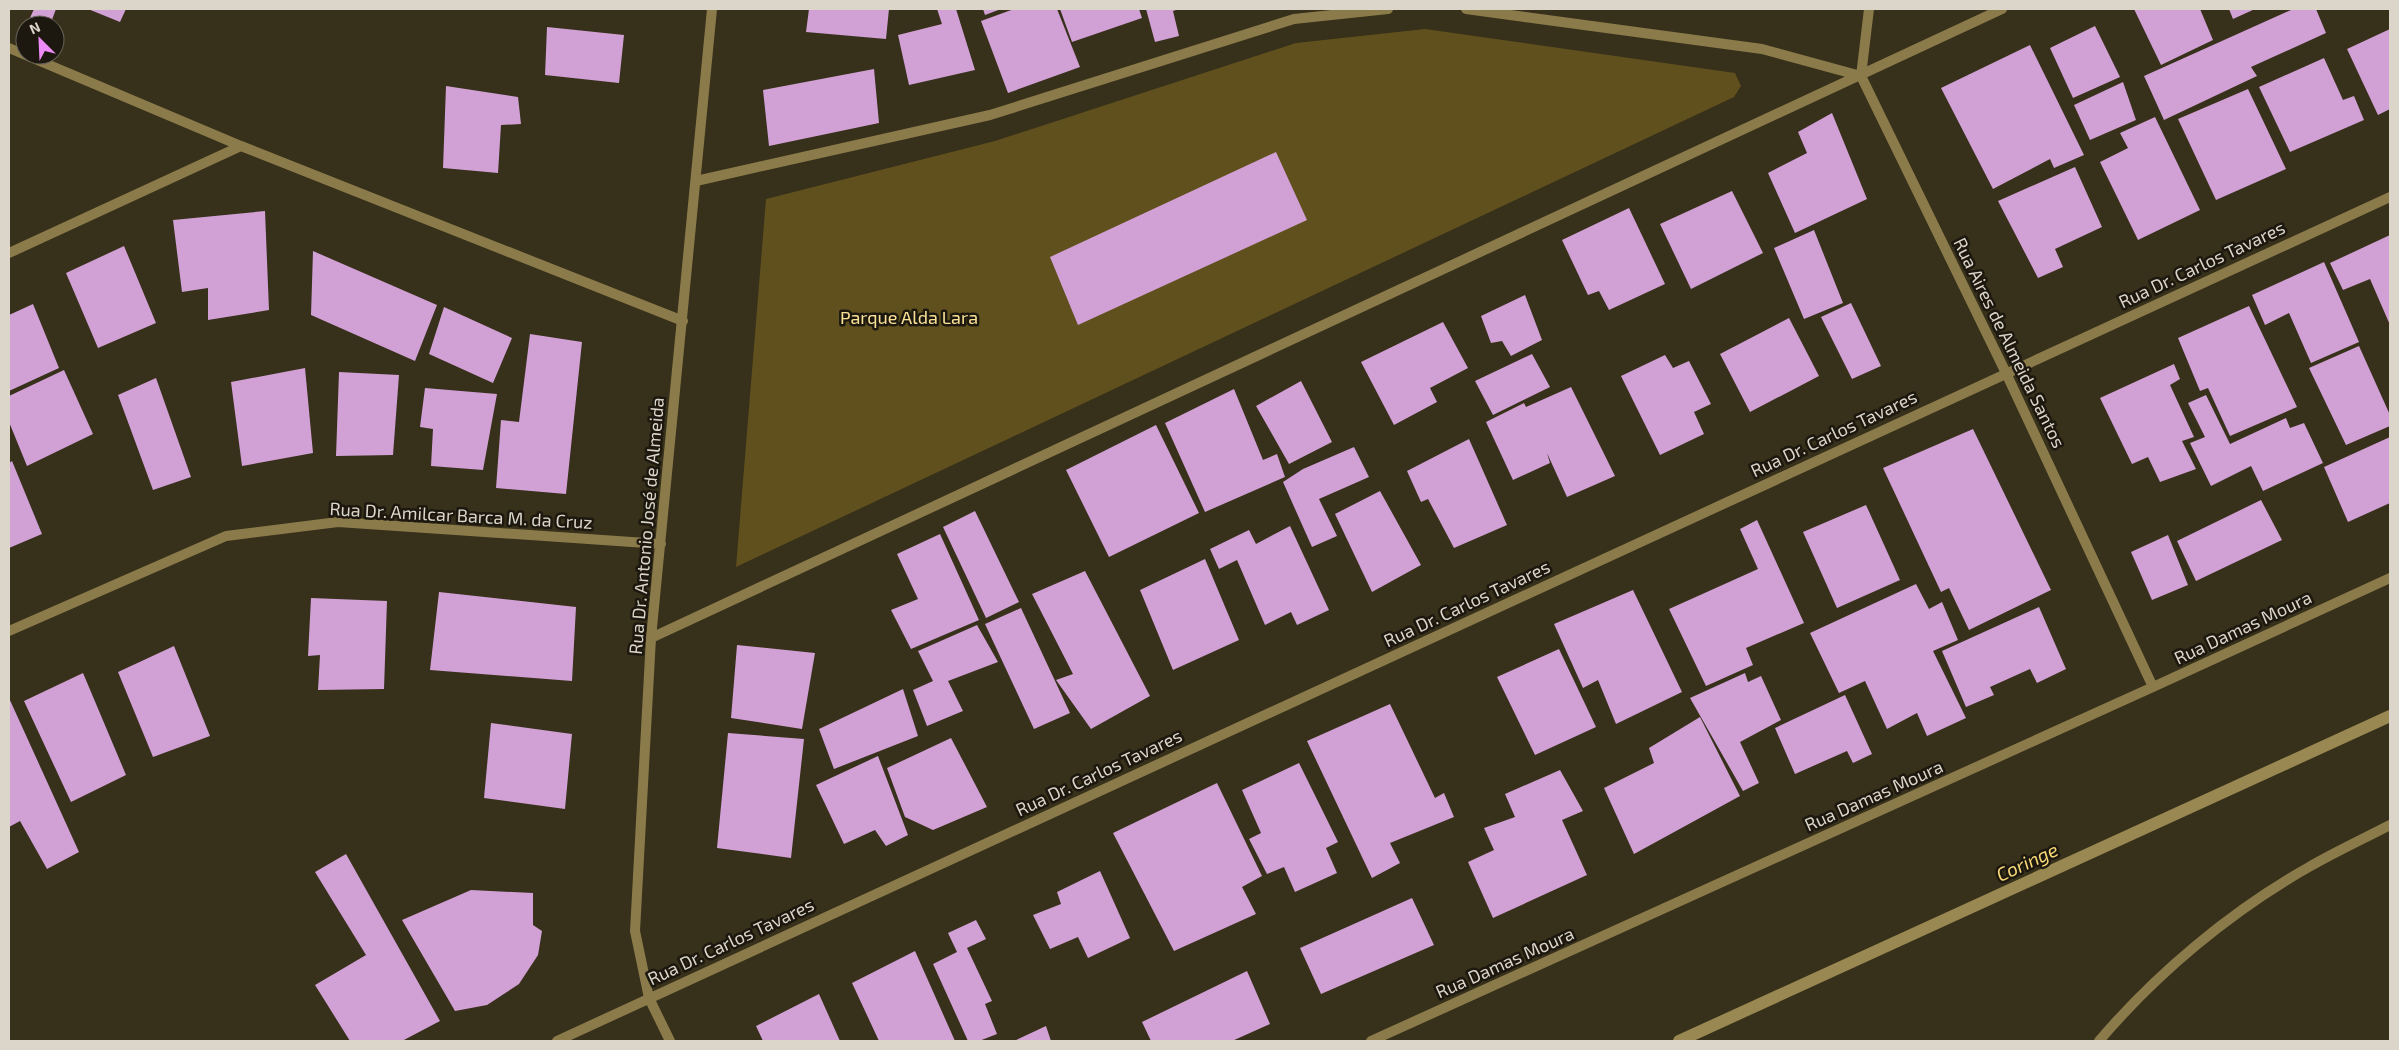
<svg xmlns="http://www.w3.org/2000/svg" width="2399" height="1050" font-family="'Exo 2',sans-serif">
  <style>
    .green { fill: #60501e }
    .lines { fill: none; stroke-linecap: round; stroke-linejoin: round }
    .stream { stroke: #998852; stroke-width: 12 }
    .building { fill: #d1a0d5 }
    .street { stroke: #8b7b4b; stroke-width: 10 }
    .labels { text-anchor: middle; stroke-width: 5; stroke-linejoin: round; paint-order: stroke }
    .street-label { font-size: 18px; fill: #dbd6c9; stroke: #1c180f }
    .park-label { font-size: 18px; fill: #fae196; stroke: #1c180f }
    .water-label { font-size: 19px; font-style: italic; fill: #f8d877; stroke: #1c180f }
  </style>
  <rect width="100%" height="100%" fill="#37301a"/>
  <path class="green" d="M1425,29L1735,73L1741,86L1734,97L736,567L766,199L995,141L1296,43Z"/>
  <g class="lines">
    <path class="stream" d="M1679,1041L2390,716"/>
  </g>
  <path class="building" d="M34,9H56L50,25H41L29,20Z
    M88,9H126L120,22Z
    M809,9H889L886,39L806,32Z
    M937,9H956L975,70L909,85L898,35L942,24Z
    M983,9H1001L985,15Z
    M1014,9H1057L1080,67L1008,93L981,21Z
    M1060,9H1139L1142,18L1072,42Z
    M1146,9H1179L1173,11L1179,36L1155,42Z
    M2134,9H2200L2213,40L2161,65Z
    M2229,9H2255L2233,19Z
    M2293,9H2316L2326,33L2251,67L2257,76L2164,120L2144,76Z
    M2095,26L2120,77L2073,98L2050,48Z
    M547,27L624,35L619,83L545,75Z
    M2390,29V109L2378,115L2347,49Z
    M2030,45L2084,155L2054,168L2050,159L1993,189L1941,88Z
    M2324,58L2343,100L2354,96L2364,120L2290,152L2259,87Z
    M874,69L879,123L769,146L763,90Z
    M2123,82L2136,120L2090,140L2074,105Z
    M446,86L518,97L521,124L501,125L498,173L443,168Z
    M2248,89L2286,169L2216,200L2178,119Z
    M1832,113L1867,199L1795,233L1768,173L1807,153L1798,132Z
    M2155,117L2200,210L2138,240L2100,162L2128,148L2120,133Z
    M1276,152L1307,220L1078,325L1050,257Z
    M2075,167L2102,227L2055,249L2063,267L2038,278L1998,201Z
    M1732,191L1763,253L1691,289L1660,224Z
    M1629,208L1665,284L1609,310L1599,291L1588,295L1562,240Z
    M265,211L269,310L208,320V288L182,292L173,220Z
    M1814,230L1843,303L1804,319L1774,248Z
    M2390,235V325L2370,279L2343,290L2330,263Z
    M124,246L156,323L98,348L66,273Z
    M313,251L437,305L415,361L311,315Z
    M2324,262L2359,342L2311,363L2289,313L2265,325L2252,295Z
    M1525,295L1542,340L1511,356L1502,341L1491,343L1481,316Z
    M1851,303L1881,366L1852,379L1821,317Z
    M33,304L59,368L9,391V315Z
    M2249,306L2297,407L2230,436L2208,388L2200,391L2178,338Z
    M444,307L512,338L493,383L429,354Z
    M1789,318L1819,376L1750,412L1720,354Z
    M1443,322L1468,368L1430,388L1437,402L1394,425L1361,362Z
    M530,334L582,342L566,494L496,488L501,420L519,422Z
    M2359,346L2390,415V426L2346,445L2309,368Z
    M1532,354L1550,387L1493,415L1475,381Z
    M1665,355L1673,368L1689,361L1711,404L1694,412L1704,434L1660,455L1621,376Z
    M2174,364L2180,379L2170,385L2194,437L2182,441L2196,469L2160,482L2148,457L2132,464L2100,398Z
    M305,368L313,453L242,466L231,382Z
    M64,370L93,434L27,466L9,422V396Z
    M339,372L399,375L393,455L336,456Z
    M156,378L191,477L153,490L118,395Z
    M1301,381L1332,442L1289,464L1256,406Z
    M1571,387L1615,476L1567,497L1547,453L1550,463L1513,480L1486,422L1524,403L1526,407Z
    M425,388L497,394L483,470L431,466L433,429L420,427Z
    M1234,389L1263,460L1277,454L1285,477L1205,512L1165,423Z
    M2206,395L2230,444L2286,418L2290,428L2304,423L2323,463L2263,491L2251,466L2211,486L2190,443L2205,437L2188,403Z
    M1156,425L1199,513L1109,557L1066,470Z
    M1973,429L2051,590L1969,630L1949,588L1941,592L1883,468Z
    M2390,437V503L2348,522L2324,467Z
    M1469,439L1507,525L1454,548L1428,499L1421,502L1407,471Z
    M1354,447L1369,477L1319,499L1337,536L1312,547L1283,482L1303,469Z
    M12,461L42,534L9,548V463Z
    M1380,491L1421,565L1372,592L1335,514Z
    M2261,500L2282,540L2196,581L2177,541Z
    M1866,505L1900,580L1837,608L1803,532Z
    M975,511L1019,602L986,618L943,527Z
    M1757,520L1804,623L1746,648L1753,665L1706,686L1669,609L1758,569L1740,529Z
    M1290,526L1329,610L1297,625L1291,612L1265,625L1237,560L1219,569L1210,549L1249,530L1256,544Z
    M940,534L979,620L911,649L891,610L918,599L897,554Z
    M2168,535L2188,585L2152,600L2131,552Z
    M1205,559L1239,640L1173,670L1140,590Z
    M1085,571L1150,696L1091,729L1056,680L1073,674L1032,594Z
    M1916,584L1929,609L1942,602L1958,640L1933,651L1966,718L1927,736L1917,713L1887,729L1865,681L1839,693L1810,633Z
    M1633,590L1682,692L1616,724L1598,680L1583,688L1554,624Z
    M439,592L576,607L572,681L430,670Z
    M311,598L387,601L384,689L318,690L320,655L308,656Z
    M2039,607L2066,669L2037,683L2030,669L1990,687L1994,695L1966,707L1942,651Z
    M1021,608L1070,713L1034,729L985,624Z
    M977,625L998,662L948,681L963,711L927,726L913,690L933,681L918,651Z
    M737,645L815,653L802,729L731,718Z
    M174,646L210,736L153,757L118,672Z
    M1559,649L1596,727L1535,755L1497,677Z
    M83,673L126,775L71,802L24,701Z
    M1745,673L1748,682L1761,676L1781,720L1740,742L1759,783L1743,791L1690,698Z
    M903,689L918,736L834,769L819,729Z
    M1845,695L1872,754L1853,763L1847,751L1795,774L1775,728Z
    M9,698L79,852L47,869L20,821L9,827Z
    M1390,704L1435,798L1444,793L1454,817L1390,843L1400,863L1372,878L1307,741Z
    M1700,717L1740,796L1634,854L1604,788L1654,763L1649,748Z
    M491,723L572,734L565,809L484,798Z
    M728,733L804,739L791,858L717,848Z
    M951,738L987,807L933,830L905,817L887,768Z
    M878,756L908,835L886,846L875,830L844,844L816,785Z
    M1299,763L1338,842L1326,848L1337,873L1295,892L1284,867L1267,874L1249,839L1261,833L1242,790Z
    M1560,770L1583,811L1562,820L1587,875L1493,918L1468,862L1494,850L1484,828L1515,817L1505,794Z
    M1217,783L1262,876L1242,887L1256,914L1174,951L1113,833Z
    M346,854L440,1021L402,1041H350L315,985L366,955L315,872Z
    M1100,871L1130,938L1088,958L1078,937L1050,949L1033,915L1061,904L1057,892Z
    M471,890L533,893V925L542,931L538,955L519,984L487,1005L455,1011L402,920Z
    M1412,898L1434,945L1321,994L1300,948Z
    M976,920L986,939L967,948L992,1001L985,1004L997,1034L979,1041H968L933,964L957,952L948,933Z
    M915,951L955,1041H879L852,983Z
    M1247,971L1270,1024L1232,1041H1151L1142,1022Z
    M819,994L840,1041H763L756,1026Z
    M1046,1026L1051,1041H1014Z"/>
  <g class="lines">
    <path class="street" d="M1466,9L1762,49L1861,76
      M1869,9L1861,76L2006,373L2153,687
      M9,48L241,146L683,321
      M696,181L990,115L1294,19L1388,9
      M9,253L241,146
      M9,631L226,536L338,522L661,544
      M651,638L2002,9
      M557,1041L2390,197
      M670,1041L649,998L635,931L651,638L712,9
      M1371,1041L2153,687L2390,578
      M2099,1041C2157,973 2231,911 2309,867C2335,852 2363,839 2390,825"/>
  </g>
  <g class="labels">
    <g class="street-label">
      <text transform="translate(2202 265) rotate(-25)" y="6">Rua Dr. Carlos Tavares</text>
      <text transform="translate(2009 343) rotate(64)" y="6">Rua Aires de Almeida Santos</text>
      <text transform="translate(1834 434) rotate(-25)" y="6">Rua Dr. Carlos Tavares</text>
      <text transform="translate(461 516) rotate(3)" y="6">Rua Dr. Amilcar Barca M. da Cruz</text>
      <text transform="translate(647 526) rotate(-85)" y="6">Rua Dr. Antonio José de Almeida</text>
      <text transform="translate(1467 604) rotate(-25)" y="6">Rua Dr. Carlos Tavares</text>
      <text transform="translate(2243 628) rotate(-25)" y="6">Rua Damas Moura</text>
      <text transform="translate(1099 773) rotate(-25)" y="6">Rua Dr. Carlos Tavares</text>
      <text transform="translate(1874 796) rotate(-24)" y="6">Rua Damas Moura</text>
      <text transform="translate(731 942) rotate(-25)" y="6">Rua Dr. Carlos Tavares</text>
      <text transform="translate(1505 963) rotate(-24)" y="6">Rua Damas Moura</text>
    </g>
    <g class="park-label">
      <text x="909" y="324">Parque Alda Lara</text>
    </g>
    <g class="water-label">
      <text transform="translate(2027 862) rotate(-25)" y="7">Coringe</text>
    </g>
  </g>
  <rect width="2399" height="1050" fill="none" stroke="#dbd6c9" stroke-width="20"/>
  <g transform="translate(40 40) rotate(336)"><circle r="24" fill="#1c180f" stroke="#686459"/>
  <path d="M0-4L9 19L0 12L-9 19Z" fill="#ef8bf7"/>
  <text y="-8" font-size="14" font-weight="bold" text-anchor="middle" fill="#dbd6c9">N</text>
  </g>
</svg>
